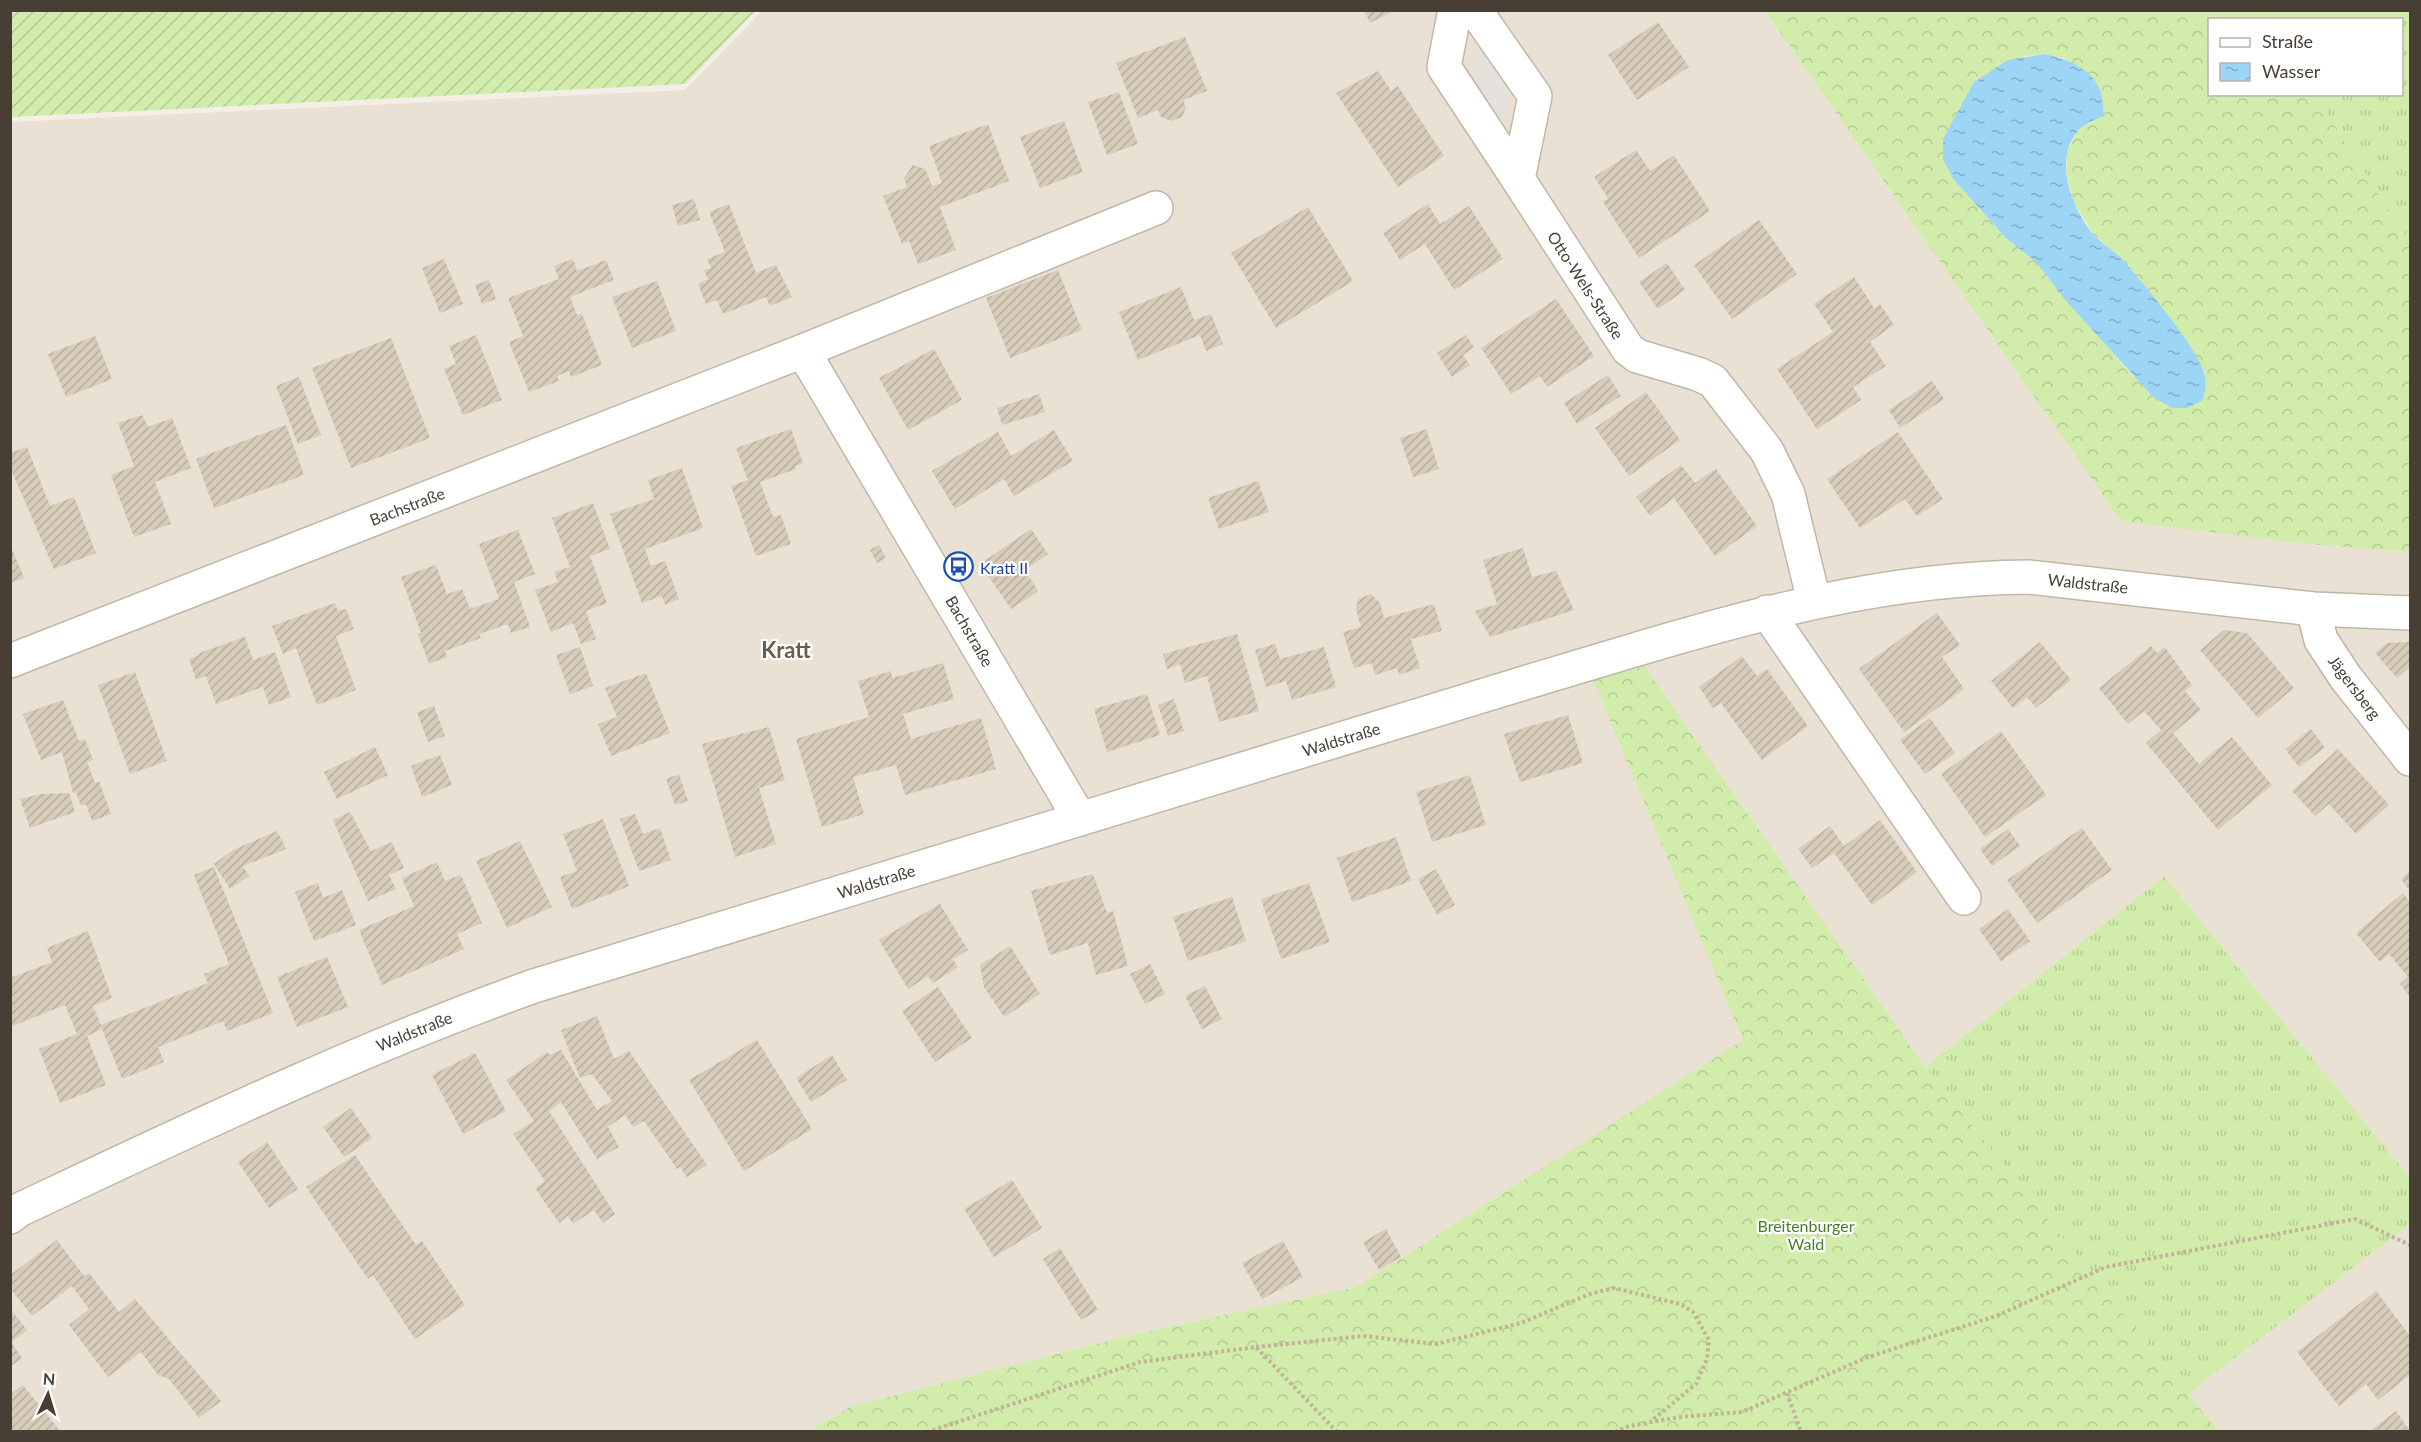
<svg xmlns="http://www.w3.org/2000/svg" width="2421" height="1442" viewBox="0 0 2421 1442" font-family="Lato,sans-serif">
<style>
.residential{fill:#e9e1d3}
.grass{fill:url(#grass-tufts)}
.forest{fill:url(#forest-crowns);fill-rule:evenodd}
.garden{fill:url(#garden-furrows)}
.parking{fill:#e5e2de}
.water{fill:url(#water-ripples)}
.building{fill:url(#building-hatch)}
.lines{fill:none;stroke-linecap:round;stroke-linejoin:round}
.minor-casing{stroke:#c1b7a8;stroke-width:36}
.path{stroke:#c4b297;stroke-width:4;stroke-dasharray:3 3;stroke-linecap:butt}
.minor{stroke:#fff;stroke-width:33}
.labels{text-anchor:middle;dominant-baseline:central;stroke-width:4.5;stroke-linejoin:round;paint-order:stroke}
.street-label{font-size:16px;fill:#483f34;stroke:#fff}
.transit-label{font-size:16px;fill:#164399;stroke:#fff;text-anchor:start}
.park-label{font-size:16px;fill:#497f22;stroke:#fff}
.district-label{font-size:22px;font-weight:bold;fill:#6b5d4b;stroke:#fff}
</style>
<defs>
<pattern id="grass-tufts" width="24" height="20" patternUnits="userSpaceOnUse" patternTransform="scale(1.5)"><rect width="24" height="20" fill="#d1ecab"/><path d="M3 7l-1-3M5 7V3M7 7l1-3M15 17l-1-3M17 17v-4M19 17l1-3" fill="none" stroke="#b5cb94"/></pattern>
<pattern id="forest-crowns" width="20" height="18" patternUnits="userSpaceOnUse" patternTransform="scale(1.5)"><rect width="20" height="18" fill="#d1ecab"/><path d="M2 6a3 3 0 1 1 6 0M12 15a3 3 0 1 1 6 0" fill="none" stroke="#b5cb94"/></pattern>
<pattern id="garden-furrows" width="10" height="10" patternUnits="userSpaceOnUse" patternTransform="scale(1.5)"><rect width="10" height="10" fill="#d1ecab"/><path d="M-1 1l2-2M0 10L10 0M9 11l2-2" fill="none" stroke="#b5cb94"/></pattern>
<pattern id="water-ripples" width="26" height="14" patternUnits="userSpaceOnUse" patternTransform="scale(1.5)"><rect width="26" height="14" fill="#9dd5f6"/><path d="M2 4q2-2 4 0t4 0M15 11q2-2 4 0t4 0" fill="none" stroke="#82aec8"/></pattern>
<pattern id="building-hatch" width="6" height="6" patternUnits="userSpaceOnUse" patternTransform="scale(1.5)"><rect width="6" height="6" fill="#d7cbba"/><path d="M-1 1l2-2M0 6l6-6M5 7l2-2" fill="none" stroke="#baafa0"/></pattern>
</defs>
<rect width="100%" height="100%" fill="#f4efe6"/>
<g class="residential">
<polygon points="762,11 1765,11 2121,521 2307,544 2410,552 2410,1178 2164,876 1925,1067 1643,666 1593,680 1744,1040 1356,1287 1135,1334 852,1406 808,1431 11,1431 10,122 685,90"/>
<polygon points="2410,1224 2410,1431 2218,1431 2188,1394"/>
</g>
<g class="grass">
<polygon points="2262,11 2410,11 2410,243 2315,95 2402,94 2402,20 2267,19"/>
<polygon points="2164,876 2410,1178 2410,1224 2188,1394 1925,1067"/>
</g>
<g class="forest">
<path d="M 1765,11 L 2262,11 L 2267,19 L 2210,20 L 2210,94 L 2315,95 L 2410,243 L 2410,552 L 2307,544 L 2121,521 ZM 2045,54 L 2065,59 L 2103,115 L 2077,131 L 2067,152 L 2066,176 L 2074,203 L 2094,235 L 2117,254 L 2144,286 L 2185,340 L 2204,372 L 2133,377 L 2036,262 L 2006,238 L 1954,180 L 1955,119 L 1974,82 L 2026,56 Z"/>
<polygon points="1644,666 1925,1067 2218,1431 808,1431 852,1406 1135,1334 1356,1287 1743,1040 1593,680"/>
</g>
<polygon class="garden" points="10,11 11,10 755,11 685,84 11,117"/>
<polygon class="parking" points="1482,45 1511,88 1500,128 1471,85"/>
<path class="water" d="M 2045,54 C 2079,62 2106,76 2103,116 C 2095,120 2082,125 2076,133 C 2054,164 2072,207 2093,234 C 2100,242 2110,248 2118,255 C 2137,275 2198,348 2204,373 C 2207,382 2205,391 2203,400 L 2187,408 L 2172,408 L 2153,397 L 2067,302 L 2036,262 L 2006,238 L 1954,180 L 1943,159 L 1943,139 L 1974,82 L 2008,60 Z"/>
<g class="building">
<polygon points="1364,10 1395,10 1370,23"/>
<polygon points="1658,22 1689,67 1637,100 1608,55"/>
<polygon points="1185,37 1207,91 1183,100 1186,107 1182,117 1171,121 1161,117 1158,110 1138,118 1116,63"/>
<polygon points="1378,71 1391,91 1398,86 1444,156 1398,187 1336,93"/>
<polygon points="1119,92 1138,144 1107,155 1088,102"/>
<polygon points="1064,121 1083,172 1040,188 1020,137"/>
<polygon points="988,124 1009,181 940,207 956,250 918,264 909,241 902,244 883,196 907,187 904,178 913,165 925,169 932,186 942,183 929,146"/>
<polygon points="1636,150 1650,171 1674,155 1710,211 1639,258 1603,202 1608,198 1594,177"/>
<polygon points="694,199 700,220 678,226 672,205"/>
<polygon points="729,204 756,273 776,265 792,297 770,306 766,297 723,314 717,300 706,304 698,284 708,279 704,270 711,268 707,259 725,252 709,212"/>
<polygon points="1428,204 1440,224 1469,206 1503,259 1454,290 1425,244 1400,260 1383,233"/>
<polygon points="1308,207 1353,281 1276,328 1231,253"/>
<polygon points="1759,220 1797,274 1732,319 1694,265"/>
<polygon points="444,259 463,304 440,313 422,268"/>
<polygon points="573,259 577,271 606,260 614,280 570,297 577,315 582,314 602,365 571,377 569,371 564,373 557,376 559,381 529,392 509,342 523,336 508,298 559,279 554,266"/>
<polygon points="1667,263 1685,290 1658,309 1639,282"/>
<polygon points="1058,270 1082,330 1010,358 986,298"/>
<polygon points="1854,277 1874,308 1880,304 1894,325 1870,342 1886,366 1853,387 1861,400 1817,429 1777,369 1833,332 1814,304"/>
<polygon points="489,280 496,299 482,304 475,285"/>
<polygon points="657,281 676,331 632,348 612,297"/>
<polygon points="1181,287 1194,320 1211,314 1223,344 1206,351 1200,335 1138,360 1119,312"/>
<polygon points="1556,299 1594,356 1547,387 1540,376 1511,394 1481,348"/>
<polygon points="476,335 502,400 463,415 444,369 456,364 449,346"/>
<polygon points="1466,335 1474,347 1463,355 1470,365 1452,377 1437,353"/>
<polygon points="95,336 112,379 66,397 48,354"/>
<polygon points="391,338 430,438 351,468 312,368"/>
<polygon points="934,349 962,400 908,430 879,378"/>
<polygon points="1608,375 1621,396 1577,424 1564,403"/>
<polygon points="299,377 321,435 298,444 276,386"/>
<polygon points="1932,381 1944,399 1900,428 1889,410"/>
<polygon points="1646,392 1680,440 1629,476 1595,428"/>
<polygon points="1039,394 1045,412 1002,425 997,408"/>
<polygon points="142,415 148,427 172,418 191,468 155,482 171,524 134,537 111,475 134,466 118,423"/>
<polygon points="286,425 304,475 214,508 196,459"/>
<polygon points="791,429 803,463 795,466 796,469 760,482 773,517 781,515 791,544 756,556 731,486 748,480 736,448"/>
<polygon points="1426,429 1439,469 1413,477 1400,438"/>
<polygon points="1054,430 1073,461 1014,496 1004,479 955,509 932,471 998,432 1011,456"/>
<polygon points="1898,432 1943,499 1917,516 1905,499 1860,528 1827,479"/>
<polygon points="27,447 50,506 74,497 96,553 54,569 10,467 10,453"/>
<polygon points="1681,465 1695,483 1716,469 1757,526 1715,556 1674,498 1650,516 1636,497"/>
<polygon points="682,468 703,528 645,549 651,566 665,561 679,599 665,605 662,596 642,603 610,514 654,499 648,480"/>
<polygon points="1258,481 1269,512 1219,529 1208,498"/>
<polygon points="593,503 610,549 590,556 607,603 586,611 596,639 581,644 573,623 551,632 535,590 558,582 554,572 570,567 552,518"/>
<polygon points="1031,529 1048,554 1025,570 1038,591 1011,609 980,564"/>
<polygon points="518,530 535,574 514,582 530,627 511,633 508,624 479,634 481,638 445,651 447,657 429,664 418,634 421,633 401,577 436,565 447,594 462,589 470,609 499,599 479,544"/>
<polygon points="10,544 24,578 10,583"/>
<polygon points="879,545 886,558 877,563 870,550"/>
<polygon points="1523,548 1532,577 1556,571 1574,610 1490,637 1475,611 1497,604 1483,560"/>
<polygon points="1371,594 1380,603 1384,618 1434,604 1442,631 1411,639 1420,668 1399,675 1397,668 1375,675 1372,663 1354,668 1343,632 1361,627 1356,609 1358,599"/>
<polygon points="335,603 338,611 346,609 354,629 336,636 356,690 317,705 296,648 283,654 272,626"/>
<polygon points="1937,613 1960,645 1942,657 1964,689 1904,732 1859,669"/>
<polygon points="2224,630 2247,633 2294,688 2258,718 2200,650"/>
<polygon points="1237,634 1259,711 1219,722 1207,676 1185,683 1180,664 1167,669 1163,654"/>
<polygon points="245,637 253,660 275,652 291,697 269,705 263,687 216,704 206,676 196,680 189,659 199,655 199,653"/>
<polygon points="2040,642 2071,680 2036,708 2027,697 2013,708 1991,681"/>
<polygon points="2410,642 2410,667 2397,678 2375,653 2387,643"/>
<polygon points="1275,644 1280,659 1324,647 1336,687 1292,700 1286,681 1266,687 1255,650"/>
<polygon points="2151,646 2157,653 2165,647 2192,685 2185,691 2201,710 2173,733 2199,764 2232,737 2272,785 2218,830 2146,743 2161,730 2144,711 2128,724 2099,688"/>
<polygon points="580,647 593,686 570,694 556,655"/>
<polygon points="1742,656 1757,676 1767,669 1808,726 1762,760 1721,703 1713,708 1699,687"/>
<polygon points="943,663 954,699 903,714 911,739 981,718 996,769 905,795 896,765 853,777 864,814 822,827 796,739 869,717 858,681 891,671 892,678"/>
<polygon points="135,672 167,761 130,774 98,685"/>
<polygon points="646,673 670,733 611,756 598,724 617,717 605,688"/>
<polygon points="1147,694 1160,735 1107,752 1094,709"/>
<polygon points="1174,699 1184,731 1168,736 1158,705"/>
<polygon points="63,700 79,741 85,739 93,760 87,762 95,783 99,781 111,814 92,821 86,804 81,806 76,792 73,793 62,752 41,760 23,714"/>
<polygon points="434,706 445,736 428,742 417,712"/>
<polygon points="1568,715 1583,763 1520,782 1504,734"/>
<polygon points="1930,718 1955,753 1925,774 1900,740"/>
<polygon points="769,727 785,780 759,788 776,844 735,857 702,744"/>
<polygon points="2311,729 2325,748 2299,767 2285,749"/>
<polygon points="2001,731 2046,795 1985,837 1941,774"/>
<polygon points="375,747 388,775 337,799 324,772"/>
<polygon points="2338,749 2389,805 2356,834 2329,804 2315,816 2292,791"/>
<polygon points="440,755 452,785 422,797 411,766"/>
<polygon points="679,774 688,801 675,805 666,779"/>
<polygon points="1470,775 1486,825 1432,842 1416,792"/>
<polygon points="69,793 75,812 30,828 20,799 40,794"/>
<polygon points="350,812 371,851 392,842 404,868 389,875 396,889 368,901 333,820"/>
<polygon points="635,814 643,834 660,828 671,860 639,871 620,819"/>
<polygon points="603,819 629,886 572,909 560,877 577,871 563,834"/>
<polygon points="1880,820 1917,872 1872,905 1834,853 1812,868 1798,849 1830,826 1844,846"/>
<polygon points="2082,828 2112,870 2037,923 2007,880"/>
<polygon points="2008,829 2020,846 1992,866 1980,849"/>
<polygon points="277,831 286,849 243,866 249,876 230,889 214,864 233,850"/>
<polygon points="1396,837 1411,881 1352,902 1337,858"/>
<polygon points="520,841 552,907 507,928 476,861"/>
<polygon points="437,862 445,881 461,875 482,923 457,934 464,949 382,985 359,930 414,906 402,878"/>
<polygon points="214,867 273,1013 227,1031 223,1021 158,1047 164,1062 122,1079 102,1029 87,1036 106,1085 60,1103 39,1049 77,1034 65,1005 10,1027 10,978 52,962 47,948 88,931 112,998 93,1006 101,1025 208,983 204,974 229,964 194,875"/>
<polygon points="1436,869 1455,905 1437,915 1418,879"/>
<polygon points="2410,871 2410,891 2401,879"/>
<polygon points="1093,874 1107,913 1113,911 1128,966 1096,975 1088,943 1050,955 1031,891"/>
<polygon points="318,883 323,898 342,890 356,925 314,941 295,892"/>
<polygon points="1309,883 1330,942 1281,959 1261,899"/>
<polygon points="2403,893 2410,902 2410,997 2400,984 2408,977 2389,954 2380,962 2356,933"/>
<polygon points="1232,897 1246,941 1188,961 1173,917"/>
<polygon points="940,904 968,950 953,959 958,967 933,983 928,976 908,989 879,940"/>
<polygon points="2008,909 2030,941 2001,961 1979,929"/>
<polygon points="1010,946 1040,994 1004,1017 984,987 980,965"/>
<polygon points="327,957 348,1007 297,1027 277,977"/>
<polygon points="1150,964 1165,994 1145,1004 1130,974"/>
<polygon points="1205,986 1222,1019 1202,1029 1185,996"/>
<polygon points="938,987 972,1038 935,1062 902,1011"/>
<polygon points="597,1016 614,1059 629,1051 707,1165 687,1177 680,1167 677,1169 644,1121 633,1127 625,1115 608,1127 619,1147 597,1159 561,1102 549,1111 615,1214 603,1223 594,1210 573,1224 568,1216 559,1223 535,1188 545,1181 513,1134 534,1121 506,1080 547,1052 550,1055 561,1050 597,1110 612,1101 592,1074 580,1078 561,1030"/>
<polygon points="757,1040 812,1129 744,1171 689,1080"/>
<polygon points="475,1053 506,1111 463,1134 432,1075"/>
<polygon points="832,1055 847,1080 811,1102 796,1078"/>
<polygon points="351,1108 372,1138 344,1157 323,1127"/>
<polygon points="267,1142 298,1189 269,1208 238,1162"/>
<polygon points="355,1155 416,1245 422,1241 465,1305 415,1339 373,1275 368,1279 306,1187"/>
<polygon points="1012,1180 1042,1228 994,1257 964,1209"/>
<polygon points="1386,1229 1401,1257 1379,1270 1363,1242"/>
<polygon points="57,1240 84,1276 89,1273 119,1312 135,1299 221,1401 199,1418 169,1379 158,1375 141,1352 108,1377 69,1325 89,1309 72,1286 32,1316 10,1288 10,1275"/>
<polygon points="1283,1241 1303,1277 1262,1299 1242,1263"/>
<polygon points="1060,1248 1098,1310 1081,1320 1043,1259"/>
<polygon points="2376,1291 2410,1336 2410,1375 2378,1400 2366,1384 2339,1406 2297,1352"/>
<polygon points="10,1308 27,1330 11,1342 22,1358 10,1367"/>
<polygon points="23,1385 60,1431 10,1431 10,1394"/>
<polygon points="2396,1411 2410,1431 2370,1431"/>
</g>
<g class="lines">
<defs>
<g id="minor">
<polyline points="1455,10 1444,67 1518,179"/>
<polyline points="1475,10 1535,96 1518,179 1628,349 1637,356 1698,374 1713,381 1767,451 1788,494 1814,601"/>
<polyline points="803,351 1080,819"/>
<polyline points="2313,609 2321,640 2346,678 2410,759"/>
<polyline points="1767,612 1964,898"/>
<polyline points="10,661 803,351 1156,208"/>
<path d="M 10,1217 L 19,1210 C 189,1130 358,1049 534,986 C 815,900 1096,814 1377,728 C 1462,702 1546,676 1631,651 C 1761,612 1892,578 2028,577 L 2313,609 L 2410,613"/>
</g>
</defs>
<use href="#minor" class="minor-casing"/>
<g class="path">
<polyline points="1256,1347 1363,1336 1436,1344 1521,1323 1590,1294 1614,1288 1680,1304 1693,1312 1709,1340 1707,1359 1696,1384 1650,1422"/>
<polyline points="1787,1393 1801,1432"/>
<polyline points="927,1432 1140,1362 1256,1347 1337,1432"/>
<polyline points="1615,1432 1629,1426 1680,1417 1742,1412 1868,1357 1996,1316 2106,1267 2355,1219 2410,1245"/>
</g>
<use href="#minor" class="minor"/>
</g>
<defs>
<symbol id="bus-ring" viewBox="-11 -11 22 22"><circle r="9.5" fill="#fff" stroke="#1a4fb4" stroke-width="1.5"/><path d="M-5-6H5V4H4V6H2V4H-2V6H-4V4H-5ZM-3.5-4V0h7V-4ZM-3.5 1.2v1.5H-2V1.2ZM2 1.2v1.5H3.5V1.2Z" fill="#1a4fb4"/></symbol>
</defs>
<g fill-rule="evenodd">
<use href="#bus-ring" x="942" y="550" width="33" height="33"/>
</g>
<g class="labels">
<g class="street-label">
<text transform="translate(1586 285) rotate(57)">Otto-Wels-Straße</text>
<text transform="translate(407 506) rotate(-21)">Bachstraße</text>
<text transform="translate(2088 583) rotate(6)">Waldstraße</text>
<text transform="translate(970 631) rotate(60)">Bachstraße</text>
<text transform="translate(2355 687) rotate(53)">Jägersberg</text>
<text transform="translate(1341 739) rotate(-17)">Waldstraße</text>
<text transform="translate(876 881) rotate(-17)">Waldstraße</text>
<text transform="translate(414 1031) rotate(-22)">Waldstraße</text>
</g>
<g class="transit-label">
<text x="980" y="567">Kratt II</text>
</g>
<g class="park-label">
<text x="1806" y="1225">Breitenburger<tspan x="1806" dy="18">Wald</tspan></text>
</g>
<g class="district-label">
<text x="786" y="649">Kratt</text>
</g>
</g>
<rect width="2421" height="1442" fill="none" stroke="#483f34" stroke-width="24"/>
<rect x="2208" y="18" width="195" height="78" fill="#ffffff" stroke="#b6b2ae" stroke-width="1.5"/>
<rect x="2220" y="38" width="30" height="9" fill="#ffffff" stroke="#b6b2ae" stroke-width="1.5"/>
<text x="2262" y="48" font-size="18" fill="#483f34">Straße</text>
<rect x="2220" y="63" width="30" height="18" fill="url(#water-ripples)" stroke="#b6b2ae" stroke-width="1.5"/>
<text x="2262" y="78" font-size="18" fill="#483f34">Wasser</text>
<g transform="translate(48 1394) rotate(4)" stroke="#ffffff" stroke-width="4.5" paint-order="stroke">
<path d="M0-4.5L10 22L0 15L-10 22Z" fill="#483f34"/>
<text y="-9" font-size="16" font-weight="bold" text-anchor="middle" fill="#483f34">N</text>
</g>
</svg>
